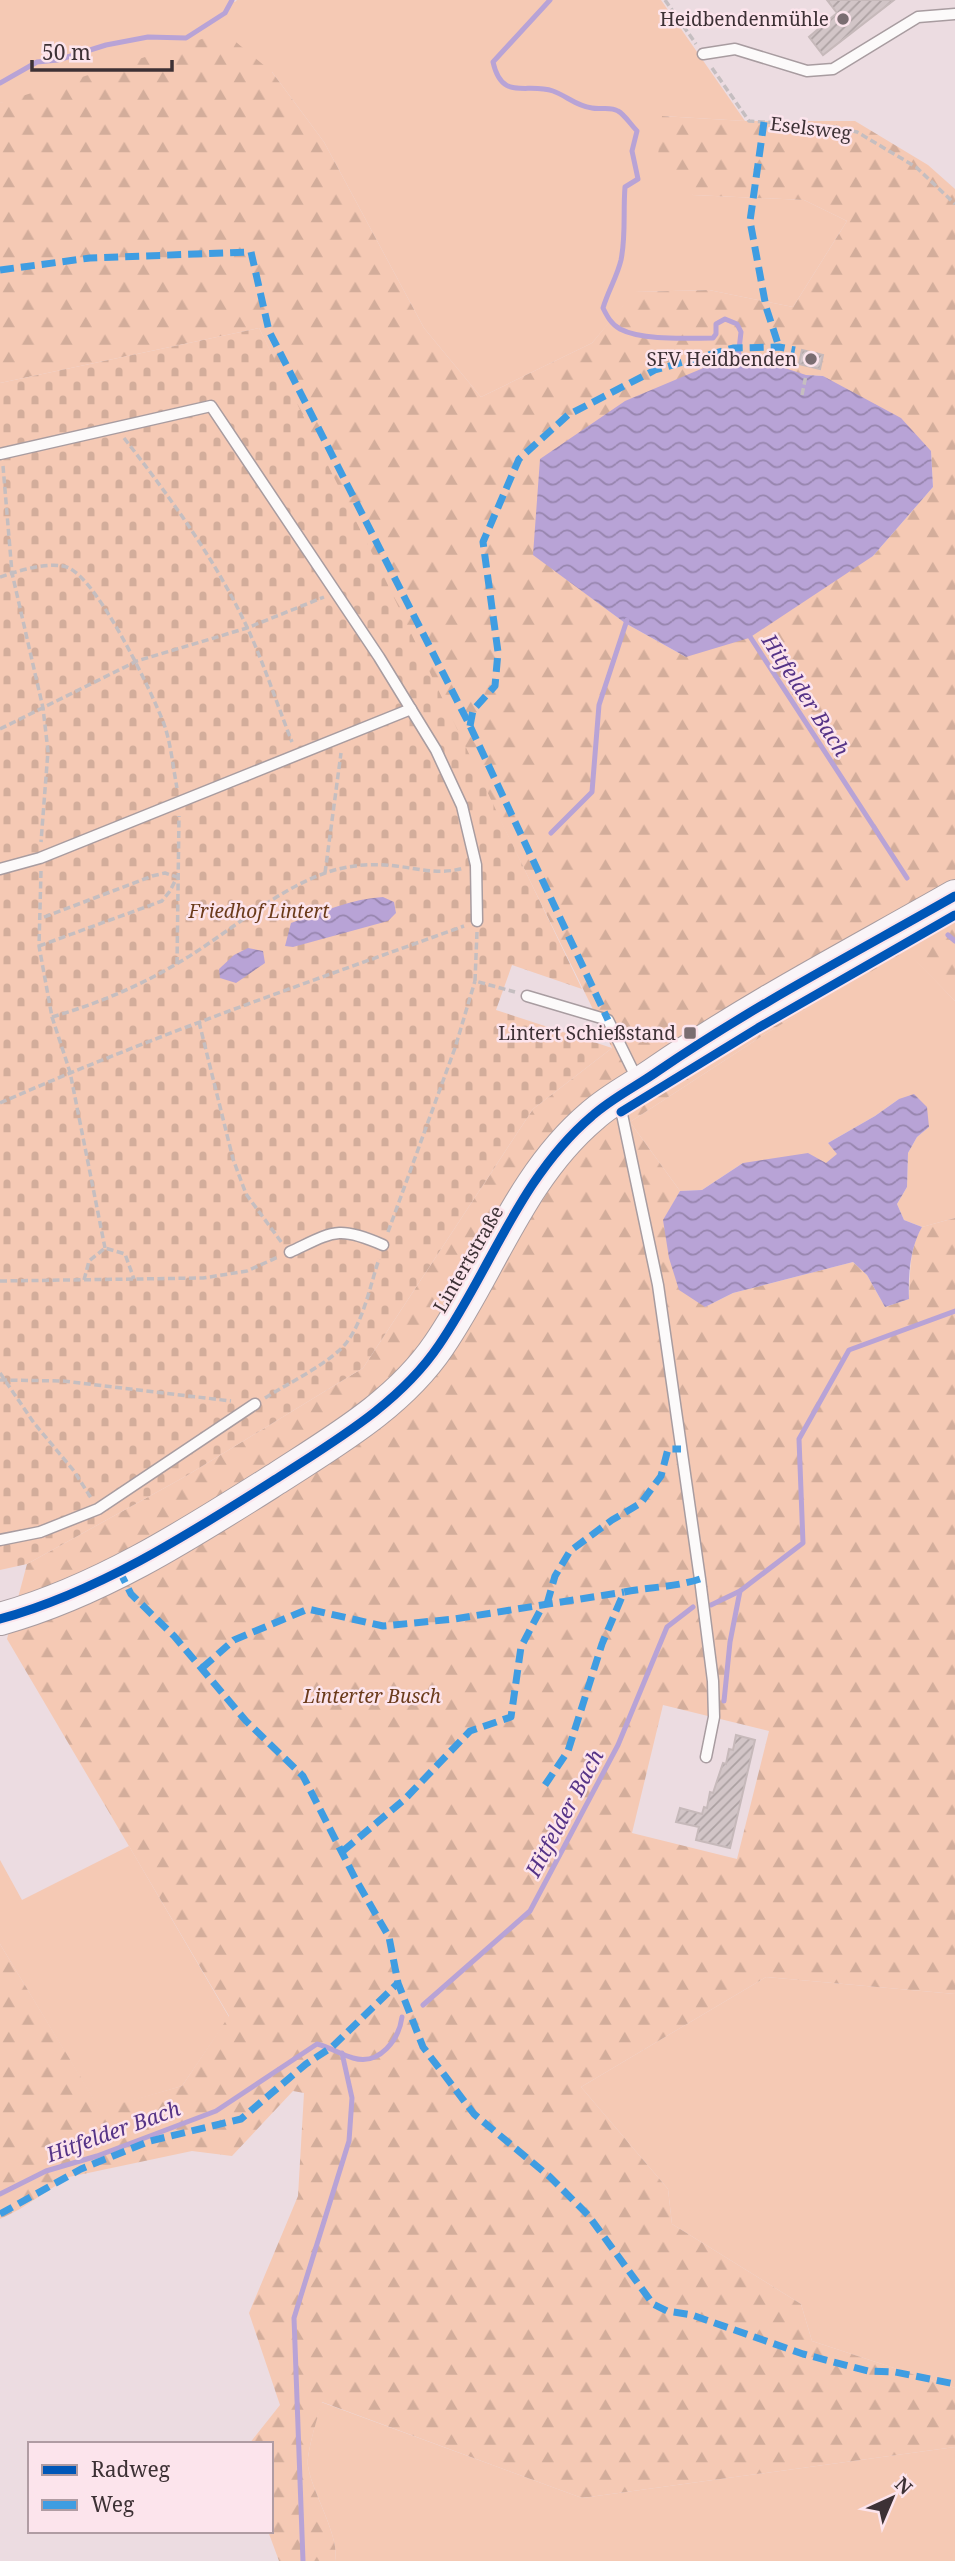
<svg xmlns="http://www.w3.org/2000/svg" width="955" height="2561" viewBox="0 0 955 2561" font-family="'Noto Serif',serif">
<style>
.grass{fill:#f5c9b4}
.forest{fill:url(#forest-firs);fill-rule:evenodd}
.cemetery{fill:url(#cemetery-stones)}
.water{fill:url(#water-waves)}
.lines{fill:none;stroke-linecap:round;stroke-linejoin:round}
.stream{stroke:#b8a3d6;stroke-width:5}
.building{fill:url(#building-hatch);stroke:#c6b9ba;stroke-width:2}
.service-casing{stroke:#a89ca0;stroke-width:13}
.secondary-casing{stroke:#a89ca0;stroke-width:34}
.path{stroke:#c5bec0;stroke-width:3.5;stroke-dasharray:7 3.5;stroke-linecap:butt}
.service{stroke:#fcfafa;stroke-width:10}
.secondary{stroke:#faf5f8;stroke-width:32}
.quiet{stroke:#3f9de2;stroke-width:7;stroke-dasharray:14 7;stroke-linecap:butt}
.cycleway-casing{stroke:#fce4ec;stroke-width:13}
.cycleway{stroke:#0057b8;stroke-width:9}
.poi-dot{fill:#7a6d71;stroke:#fce4ec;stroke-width:2.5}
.labels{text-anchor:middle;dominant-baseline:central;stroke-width:5;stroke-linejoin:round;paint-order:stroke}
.poi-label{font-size:19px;fill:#3d3135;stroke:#fce4ec;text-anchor:end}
.street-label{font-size:19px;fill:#3d3135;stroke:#fce4ec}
.park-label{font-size:19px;font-style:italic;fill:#6b3b1b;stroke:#fce4ec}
.water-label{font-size:21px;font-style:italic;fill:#553387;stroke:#fce4ec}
</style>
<defs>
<pattern id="forest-firs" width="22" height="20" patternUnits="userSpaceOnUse" patternTransform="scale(1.75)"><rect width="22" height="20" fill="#f5c9b4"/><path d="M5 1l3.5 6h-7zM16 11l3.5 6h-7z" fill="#d3ad9b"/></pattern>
<pattern id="cemetery-stones" width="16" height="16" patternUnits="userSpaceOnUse" patternTransform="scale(1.75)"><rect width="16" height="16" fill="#f5c9b4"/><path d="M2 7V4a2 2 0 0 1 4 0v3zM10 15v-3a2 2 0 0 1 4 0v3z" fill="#d3ad9b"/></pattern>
<pattern id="water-waves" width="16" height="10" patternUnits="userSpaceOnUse" patternTransform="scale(1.75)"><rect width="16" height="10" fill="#b8a3d6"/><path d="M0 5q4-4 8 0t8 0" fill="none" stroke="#9785ae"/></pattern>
<pattern id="building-hatch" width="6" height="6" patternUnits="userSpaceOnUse" patternTransform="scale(1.75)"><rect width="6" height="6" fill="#d2c5c7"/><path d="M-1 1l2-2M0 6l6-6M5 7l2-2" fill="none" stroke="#aca1a2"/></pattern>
</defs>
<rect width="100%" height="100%" fill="#ecdce1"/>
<g class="grass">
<polygon points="0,0 232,0 235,2 237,0 661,0 745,121 662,116 693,195 804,200 847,221 793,307 709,290 635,292 592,343 481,397 424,328 324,142 272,72 0,103"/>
<polygon points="906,950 955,1001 955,1218 922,1227 904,1220 897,1204 907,1187 908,1153 917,1137 929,1127 899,1099 875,1116 828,1143 838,1154 826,1164 743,1163 702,1190 680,1191 630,1122 765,1034"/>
<polygon points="129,1846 229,2017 182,2086 100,2110 0,1944 0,1860 22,1900"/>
<polygon points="766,1977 955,1994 955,2388 812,2341 801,2304 672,2224 668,2189 581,2087"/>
<path d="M 321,2402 L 582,2498 L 955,2447 L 955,2561 L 335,2561 C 340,2535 312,2493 308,2466 C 306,2454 318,2416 321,2402 Z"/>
</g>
<path class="forest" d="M 224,32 L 272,72 L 324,142 L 424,328 L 481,397 L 592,343 L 634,292 L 709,290 L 793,307 L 847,221 L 804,200 L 693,195 L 657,165 L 662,116 L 745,121 L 855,121 L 928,165 L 955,189 L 955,1001 L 906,951 L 765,1034 L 630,1122 L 680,1191 L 664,1220 L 705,1307 L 733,1293 L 853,1262 L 867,1275 L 885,1307 L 909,1299 C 910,1275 909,1248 922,1227 L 955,1218 L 955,1994 L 766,1977 L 581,2087 L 668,2189 L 672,2224 L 801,2304 L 812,2341 L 955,2388 L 955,2447 L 582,2498 L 322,2402 C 318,2416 306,2454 308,2466 C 312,2493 340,2535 335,2561 L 279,2561 L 268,2531 L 271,2531 L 271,2444 L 249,2444 L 280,2405 L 249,2313 L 298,2196 L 304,2093 L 293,2091 L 232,2156 L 192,2151 L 69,2177 L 20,2209 L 0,2219 L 0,1944 L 100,2109 L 182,2086 L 229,2016 L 7,1639 L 27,1564 L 186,1476 L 363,1368 L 533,1109 L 612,1048 L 259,328 L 0,383 L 0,103 ZM 806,375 L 823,376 L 931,451 L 933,487 L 873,556 L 686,657 L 625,623 L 533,554 ZM 663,1705 L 769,1731 L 737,1859 L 632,1833 Z"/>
<polygon class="cemetery" points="259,328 385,579 582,989 512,965 496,1010 612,1048 533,1109 363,1368 186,1476 27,1564 0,1570 0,383"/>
<g class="water">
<polygon points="739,353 806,375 823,376 901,418 931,451 933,487 873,556 749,638 686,657 625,623 533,555 540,459 625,401"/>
<path d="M 383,897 L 394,902 L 396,913 L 388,921 L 293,947 L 285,946 L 291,923 C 321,912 351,899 383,897 Z"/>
<polygon points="248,948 263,951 265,963 236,983 220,978 219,969 234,955"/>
<path d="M 914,1094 L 927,1107 L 929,1127 L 917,1137 L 908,1153 L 907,1187 L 897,1204 L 904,1220 L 922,1227 C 910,1248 908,1275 909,1299 L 885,1307 L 867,1275 L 853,1262 L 733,1293 L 705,1307 L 679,1290 L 669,1258 L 663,1220 L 680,1191 L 702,1190 L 743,1163 L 808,1153 L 826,1163 L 837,1154 L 828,1143 L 875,1116 L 899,1099 Z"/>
</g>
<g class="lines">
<g class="stream">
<path d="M 550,0 L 493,62 C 502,102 526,82 553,91 C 567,96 576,106 592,108 C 600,110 610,106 618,111 C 625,115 631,125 637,131 L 632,151 L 638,179 L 625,187 C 623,212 626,236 621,260 C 617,277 608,291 603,308 C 607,316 611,324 620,329 C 643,341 687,338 713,338 L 716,334 L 716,324 L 725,319 L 737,324 L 741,332 L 738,358"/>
<polyline points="0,83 37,62 58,60 106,45 148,37 186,38 225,13 232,0"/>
<polyline points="747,632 907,878"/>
<polyline points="551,833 592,792 599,705 627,620"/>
<polyline points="948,935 955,941"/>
<polyline points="711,1605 740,1591 803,1543 799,1439 849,1350 955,1311"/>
<polyline points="724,1701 730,1642 740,1591"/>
<polyline points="423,2005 530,1911 618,1745 667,1627 693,1607"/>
<path d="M 0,2194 L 46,2171 L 97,2156 L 216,2111 L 317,2044 C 330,2047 341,2055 353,2058 C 380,2066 399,2039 402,2017"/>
<polyline points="303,2561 294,2318 349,2141 352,2098 342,2053"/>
</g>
</g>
<g class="building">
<polygon points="827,0 894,0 823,55 809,37 837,13"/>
<polygon points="802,350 823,355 820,369 799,364"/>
<polygon points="736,1735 755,1740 730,1848 696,1840 699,1827 676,1822 680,1808 702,1814 704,1807 707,1808 710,1792 713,1793 723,1763 726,1764 729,1749 733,1750"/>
</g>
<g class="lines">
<defs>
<g id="service">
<polyline points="703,54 735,49 807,71 833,69 918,17 955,14"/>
<polyline points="0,454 211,406 379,657 436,750 462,806 476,865 477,921"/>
<polyline points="0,869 40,858 411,709"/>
<polyline points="527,996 608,1020 638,1081"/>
<polyline points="619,1100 658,1285 700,1579 713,1681 714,1717 706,1757"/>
<path d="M 290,1252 C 333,1232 337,1225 383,1245"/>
<polyline points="0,1540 40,1532 98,1509 255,1404"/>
</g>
<path id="secondary" d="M 0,1619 C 101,1591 192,1532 279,1477 C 336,1440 400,1403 439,1345 C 491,1269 520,1177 592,1116 C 612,1098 637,1086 658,1071 C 753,1006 855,953 955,896"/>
</defs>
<use href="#service" class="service-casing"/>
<use href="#secondary" class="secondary-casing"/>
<g class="path">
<polyline points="665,0 696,44"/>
<polyline points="712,68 749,121 834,127 857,132 916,167 955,204"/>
<polyline points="802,395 806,375"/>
<path d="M 124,438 C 170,497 215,559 247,627 C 264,664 277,704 292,742"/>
<polyline points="3,466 12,573 43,708 48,751 41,842"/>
<path d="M 0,577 C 18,571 51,560 69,568 C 99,582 152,692 164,724 C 171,744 173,767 177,788"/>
<polyline points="0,729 137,661 247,628 324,597"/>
<polyline points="41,871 39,946 52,1017 70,1072 105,1248"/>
<polyline points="325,873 341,753"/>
<polyline points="477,932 475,981 515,992"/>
<polyline points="39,946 162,901 170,891 177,877 165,873 152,876 42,918"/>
<polyline points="177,964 179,816"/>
<path d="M 52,1017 C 96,1004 138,987 178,963 C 228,934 273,891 328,872 C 349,865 373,863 396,866 C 421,869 439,875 464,868"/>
<polyline points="199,1022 233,1159 246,1194 282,1243"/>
<path d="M 0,1103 C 152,1036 309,982 464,926"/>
<polyline points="388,1232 455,1048 475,981"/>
<polyline points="84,1280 89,1261 105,1248 125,1254 134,1279"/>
<polyline points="0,1281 203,1278 247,1271 278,1257"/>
<polyline points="0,1373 34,1423 74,1471 91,1498"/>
<polyline points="0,1380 63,1381 231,1401"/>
<path d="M 265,1398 C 287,1384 332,1362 347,1342 C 364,1319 370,1286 379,1259"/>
</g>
<use href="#service" class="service"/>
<use href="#secondary" class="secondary"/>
<g class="quiet">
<polyline points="764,122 750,221 766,307 779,347"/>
<polyline points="0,270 90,258 251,252 269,331 470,726 608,1020"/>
<polyline points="470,726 473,710 495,686 498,652 483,542 519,459 568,415 655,370 733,348 779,347 795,350"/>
<polyline points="119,1570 131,1594 174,1636 246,1721 303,1776 356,1880 389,1937 398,1983 423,2047 474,2114 550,2177 588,2215 653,2304 667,2311 692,2315 803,2354 868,2371 895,2372 955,2384"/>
<polyline points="547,1604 555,1576 570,1551 612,1520 641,1503 661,1476 668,1449 681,1449"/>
<polyline points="202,1668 234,1640 308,1609 383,1626 454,1619 624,1592"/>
<path d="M 545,1785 L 568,1751 L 602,1644 L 624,1592 C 650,1587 676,1587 700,1579"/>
<polyline points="343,1851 405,1799 470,1731 511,1717 521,1647 543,1605"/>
<polyline points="0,2214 81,2169 150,2141 241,2119 306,2064 332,2047 398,1983"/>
</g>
<defs>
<g id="cycleway">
<polyline points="621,1112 758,1028 955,915"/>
<path d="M 0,1619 C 101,1591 192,1532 279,1477 C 336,1440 400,1403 439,1345 C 491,1269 520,1177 592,1116 C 612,1098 637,1086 658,1071 C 753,1006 855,953 955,896"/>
</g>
</defs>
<use href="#cycleway" class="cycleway-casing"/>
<use href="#cycleway" class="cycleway"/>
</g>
<g class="poi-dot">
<circle cx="843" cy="19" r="7"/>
<circle cx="811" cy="359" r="7"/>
<rect x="683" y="1026" width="14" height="14" rx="3.5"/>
</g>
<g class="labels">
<g class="poi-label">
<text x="829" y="19">Heidbendenmühle</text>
<text x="797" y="359">SFV Heidbenden</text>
<text x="676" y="1033">Lintert Schießstand</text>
</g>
<g class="street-label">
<text transform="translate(811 128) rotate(7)">Eselsweg</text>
<text transform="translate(468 1259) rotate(-60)">Lintertstraße</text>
</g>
<g class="park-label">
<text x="259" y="911">Friedhof Lintert</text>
<text x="372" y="1696">Linterter Busch</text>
</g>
<g class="water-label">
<text transform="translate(806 695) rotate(57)">Hitfelder Bach</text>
<text transform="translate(564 1813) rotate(-62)">Hitfelder Bach</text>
<text transform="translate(113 2131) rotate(-20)">Hitfelder Bach</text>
</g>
</g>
<rect x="28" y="2442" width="245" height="91" fill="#fce4ec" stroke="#b09ca3" stroke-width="2"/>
<rect x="42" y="2465" width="35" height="10" fill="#0057b8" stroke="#b09ca3" stroke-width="2"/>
<text x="91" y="2477" font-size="21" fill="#3d3135">Radweg</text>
<rect x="42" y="2500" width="35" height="10" fill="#3f9de2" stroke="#b09ca3" stroke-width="2"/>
<text x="91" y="2512" font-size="21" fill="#3d3135">Weg</text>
<g transform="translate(892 2498) rotate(44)" stroke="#fce4ec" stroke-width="5" paint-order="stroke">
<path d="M0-5L12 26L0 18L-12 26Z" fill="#3d3135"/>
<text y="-10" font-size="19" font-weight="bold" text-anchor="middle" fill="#3d3135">N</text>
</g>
<path d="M32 60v10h140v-10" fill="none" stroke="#3d3135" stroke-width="3.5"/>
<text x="42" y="60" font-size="21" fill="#3d3135" stroke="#fce4ec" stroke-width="5" paint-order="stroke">50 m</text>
</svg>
